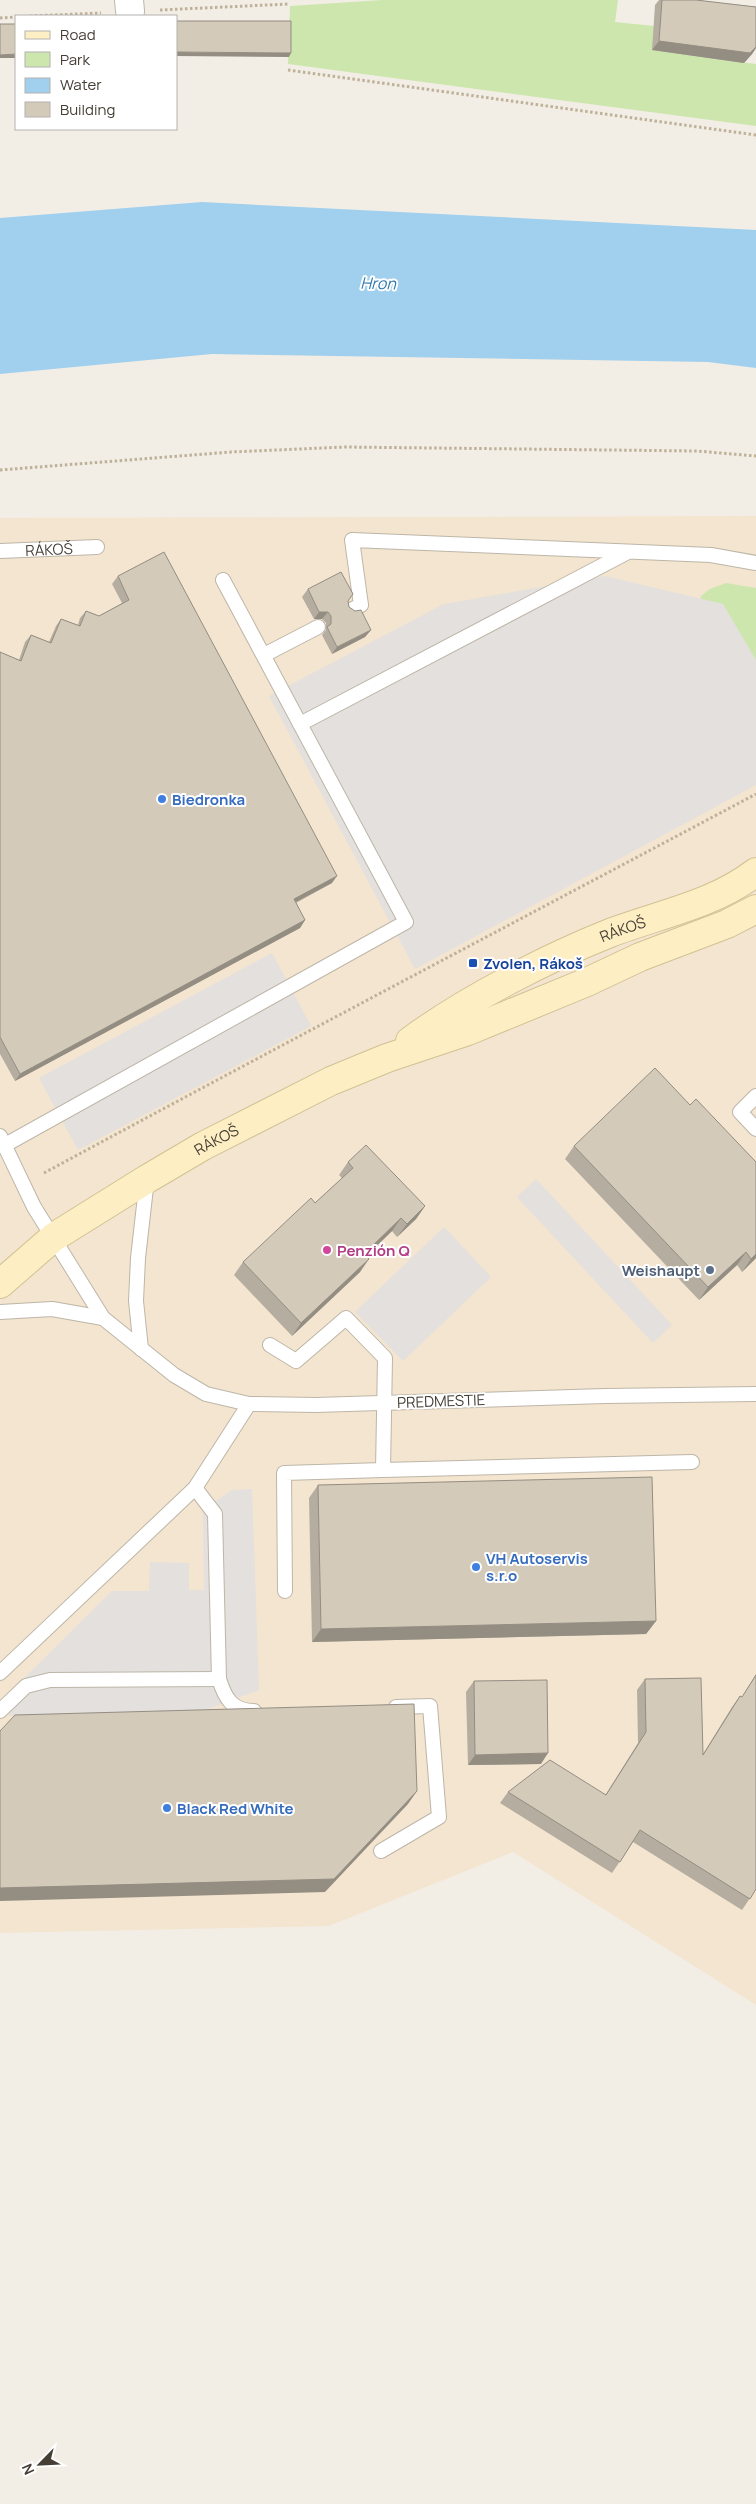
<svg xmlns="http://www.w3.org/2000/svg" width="756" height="2504" viewBox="0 0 756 2504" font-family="Manrope,sans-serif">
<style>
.commercial{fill:#f4e5d0}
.green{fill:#cde6ae}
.parking{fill:#e3e0dd}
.water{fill:#a1cfee}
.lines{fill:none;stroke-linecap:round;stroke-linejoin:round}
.lane-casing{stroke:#bdb6a8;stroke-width:16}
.street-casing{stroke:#bdb6a8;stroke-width:30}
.secondary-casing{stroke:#d1c295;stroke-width:30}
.path{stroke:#bfb199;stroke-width:3;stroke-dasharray:2.5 2.5;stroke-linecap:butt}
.lane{stroke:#fff;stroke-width:14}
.street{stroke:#fff;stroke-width:28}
.secondary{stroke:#fdefc3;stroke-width:28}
.wall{fill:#b5aea0}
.shaded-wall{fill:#948d82}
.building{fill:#d3caba;stroke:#948d82}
.shop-dot{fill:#3f7fe0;stroke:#fff;stroke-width:2}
.transit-dot{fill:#1a4fb4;stroke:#fff;stroke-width:2}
.hotel-dot{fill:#d1479c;stroke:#fff;stroke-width:2}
.service-dot{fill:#5c6f8a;stroke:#fff;stroke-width:2}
.labels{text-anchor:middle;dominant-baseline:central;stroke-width:4;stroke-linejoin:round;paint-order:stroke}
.street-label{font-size:15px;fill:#443e35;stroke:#fff}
.shop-label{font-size:15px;font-weight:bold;fill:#366cbe;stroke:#fff;text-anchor:start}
.transit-label{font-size:15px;font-weight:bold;fill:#164399;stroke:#fff;text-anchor:start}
.hotel-label{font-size:15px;font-weight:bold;fill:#b23c85;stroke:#fff;text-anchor:start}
.service-label{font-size:15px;font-weight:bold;fill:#4e5e75;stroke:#fff;text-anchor:end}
.water-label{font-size:16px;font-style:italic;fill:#3079ae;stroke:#fff}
</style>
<rect width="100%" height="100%" fill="#f2eee5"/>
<polygon class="commercial" points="756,516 756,2005 513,1852 329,1926 0,1933 0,518"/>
<g class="green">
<polygon points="382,0 618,0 615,22 654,26 653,50 756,64 756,126 288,64 290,6"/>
<polygon points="726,583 756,588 756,720 700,605 701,596 710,589"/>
</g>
<g class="parking">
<polygon points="605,576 723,604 756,660 756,785 415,969 269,696 444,604"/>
<polygon points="272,953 311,1026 78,1150 39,1078"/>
<polygon points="536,1179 672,1325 653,1343 517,1197"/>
<polygon points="444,1227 491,1277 403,1361 355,1312"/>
<polygon points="252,1489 259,1690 200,1712 9,1716 17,1685 112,1591 149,1591 150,1562 189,1563 189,1590 204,1590 203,1510 232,1490"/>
</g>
<polygon class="water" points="202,202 756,230 756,368 708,362 212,354 0,374 0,218"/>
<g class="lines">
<defs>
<g id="lane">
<path id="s1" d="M 0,551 L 97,547"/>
<polyline points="223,580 300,724"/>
<polyline points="351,610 361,605 352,540 711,555 756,563"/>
<polyline points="264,655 318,627"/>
<polyline points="756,1096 740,1112 756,1129"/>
<polyline points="0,1136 34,1207 103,1318 174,1375 206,1394 249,1404 316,1405 605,1396 756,1394"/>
<polyline points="5,1145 406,922 300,724 628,552"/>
<polyline points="0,1312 52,1309 103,1318"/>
<polyline points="270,1345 296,1361 346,1318 385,1358 383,1470 284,1473 285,1591"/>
<polyline points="141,1349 136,1301 138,1258 147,1179"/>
<polyline points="383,1470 692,1462"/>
<path d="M 195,1488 L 215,1514 L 219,1679 C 225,1698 232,1711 254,1711"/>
<polyline points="0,1673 195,1488 249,1404"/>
<polyline points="0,1711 26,1686 50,1680 219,1679"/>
<polyline points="381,1851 439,1817 430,1706 396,1707"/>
</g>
<polyline id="street" points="129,0 130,11"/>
<g id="secondary">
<path id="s2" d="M 410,1041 C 466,1000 545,959 610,933 C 660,914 713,905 756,872"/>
<path id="s3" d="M 0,1284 L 54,1237 L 147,1179 L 203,1146 L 331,1081 L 387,1058 L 468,1031 L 587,982 L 640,957 L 727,924 L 756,909"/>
</g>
</defs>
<use href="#lane" class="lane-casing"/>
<use href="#street" class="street-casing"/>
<use href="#secondary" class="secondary-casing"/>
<g class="path">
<polyline points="160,10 289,4"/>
<polyline points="30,16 101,13"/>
<polyline points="0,18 16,17"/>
<polyline points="288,70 756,135"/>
<polyline points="0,470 231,452 345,447 697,451 756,456"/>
<path d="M 44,1173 C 281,1045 519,920 756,794"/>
</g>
<use href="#lane" class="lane"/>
<use href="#street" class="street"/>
<use href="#secondary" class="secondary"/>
</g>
<g class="wall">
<polygon points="659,0 696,0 756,7 756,48 752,54 744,63 652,50 655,5"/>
<polygon points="118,576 332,883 296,903 305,920 300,928 15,1081 0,1054 0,652 19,660 25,642 31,635 49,642 56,626 61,619 78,625 80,618 86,611 99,616 122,603 112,584"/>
<polygon points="308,589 348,601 349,607 371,630 365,637 332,654 322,635 326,630 326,623 322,619 314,619 302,597"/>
<polygon points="574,1146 756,1258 742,1272 737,1265 699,1300 565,1159"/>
<polygon points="348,1162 425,1206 416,1219 397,1237 392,1231 366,1256 360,1272 292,1336 234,1275 243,1262 315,1203 342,1178 339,1175"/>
<polygon points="318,1485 656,1621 646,1634 312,1642 309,1498"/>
<polygon points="756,1674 756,1889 742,1910 633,1842 612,1873 500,1803 508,1792 606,1794 638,1743 637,1690 645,1679 703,1754 732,1707 740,1696 742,1697"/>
<polygon points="474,1681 541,1764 468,1765 466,1692"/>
</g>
<g class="shaded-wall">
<polygon points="659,41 756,47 756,48 752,54 744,63 652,50"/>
<polygon points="176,52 291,53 289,57 176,56"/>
<polygon points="16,54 16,58 0,58 0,55"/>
<polygon points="319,612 328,612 322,619 314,619"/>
<polygon points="371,630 365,637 332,654 337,647"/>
<polygon points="337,876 332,883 288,906 294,899"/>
<polygon points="305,920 300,928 15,1081 20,1074"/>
<polygon points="425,1206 416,1219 397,1237 407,1224"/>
<polygon points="401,1218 392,1231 355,1267 364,1254"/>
<polygon points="746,1252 737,1265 699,1300 708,1287"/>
<polygon points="756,1254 756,1258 742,1272 751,1259"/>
<polygon points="369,1259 360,1272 292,1336 301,1323"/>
<polygon points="656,1621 646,1634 312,1642 321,1629"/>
<polygon points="548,1753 541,1764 468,1765 475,1755"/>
<polygon points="417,1791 408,1804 325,1892 0,1901 0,1888"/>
</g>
<g class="building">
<polygon points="662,0 696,0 756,7 756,47 750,53 659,41"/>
<polygon points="176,21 291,21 291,53 176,52"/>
<polygon points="0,24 16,24 16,54 0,55"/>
<polygon points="164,552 337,876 294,899 305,920 20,1074 0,1037 0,652 21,661 31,635 51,643 61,619 80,626 86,611 99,616 129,600 118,576"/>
<polygon points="341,572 353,594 348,601 349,607 355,611 361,610 371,630 337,647 327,627 331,624 331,616 328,612 319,612 308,589"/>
<polygon points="655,1068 690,1105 696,1099 756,1162 756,1254 751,1259 746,1252 708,1287 574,1146"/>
<polygon points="366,1145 425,1206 407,1224 401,1218 364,1254 369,1259 301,1323 243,1262 311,1198 315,1203 353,1168 348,1162"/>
<polygon points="652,1477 656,1621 321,1629 318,1485"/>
<polygon points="756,1675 756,1889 750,1899 640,1830 620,1862 508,1792 550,1760 606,1795 646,1732 645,1679 701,1678 703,1755 740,1696 742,1697"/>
<polygon points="547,1680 548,1753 475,1755 474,1681"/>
<polygon points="414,1704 417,1791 334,1879 0,1888 0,1731 15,1715"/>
</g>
<g class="shop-dot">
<circle cx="162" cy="799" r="5"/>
<circle cx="476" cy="1567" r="5"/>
<circle cx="167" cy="1808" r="5"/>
</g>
<rect class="transit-dot" x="468" y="958" width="10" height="10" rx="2.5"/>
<circle class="hotel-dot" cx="327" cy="1250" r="5"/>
<circle class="service-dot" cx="710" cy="1270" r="5"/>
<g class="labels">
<g class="street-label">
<text stroke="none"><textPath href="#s1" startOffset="49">RÁKOŠ</textPath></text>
<text stroke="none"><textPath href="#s2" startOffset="241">RÁKOŠ</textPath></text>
<text stroke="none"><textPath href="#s3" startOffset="261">RÁKOŠ</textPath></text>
<text transform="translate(441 1401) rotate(-2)">PREDMESTIE</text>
</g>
<g class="shop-label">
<text x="172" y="799">Biedronka</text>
<text x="486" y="1558">VH Autoservis<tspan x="486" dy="17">s.r.o</tspan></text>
<text x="177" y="1808">Black Red White</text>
</g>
<g class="transit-label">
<text x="483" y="963">Zvolen, Rákoš</text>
</g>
<g class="hotel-label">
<text x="337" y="1250">Penzión Q</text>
</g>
<g class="service-label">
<text x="700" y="1270">Weishaupt</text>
</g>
<g class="water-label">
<text transform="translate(378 283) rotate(1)">Hron</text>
</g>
</g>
<rect x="15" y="15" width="162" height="115" fill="#ffffff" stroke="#b4b2ae"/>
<rect x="25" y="31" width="25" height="8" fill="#fdefc3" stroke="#b4b2ae"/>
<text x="60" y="40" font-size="15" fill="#443e35">Road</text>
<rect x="25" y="52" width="25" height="15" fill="#cde6ae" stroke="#b4b2ae"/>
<text x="60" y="65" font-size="15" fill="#443e35">Park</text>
<rect x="25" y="78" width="25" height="15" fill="#a1cfee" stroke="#b4b2ae"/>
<text x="60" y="90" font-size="15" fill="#443e35">Water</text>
<rect x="25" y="102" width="25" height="15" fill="#d3caba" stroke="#b4b2ae"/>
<text x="60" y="115" font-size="15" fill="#443e35">Building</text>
<g transform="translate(40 2464) rotate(246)" stroke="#ffffff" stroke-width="4" paint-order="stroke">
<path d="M0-4L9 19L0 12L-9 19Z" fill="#443e35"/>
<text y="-8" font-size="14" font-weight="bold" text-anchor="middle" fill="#443e35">N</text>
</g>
</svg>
